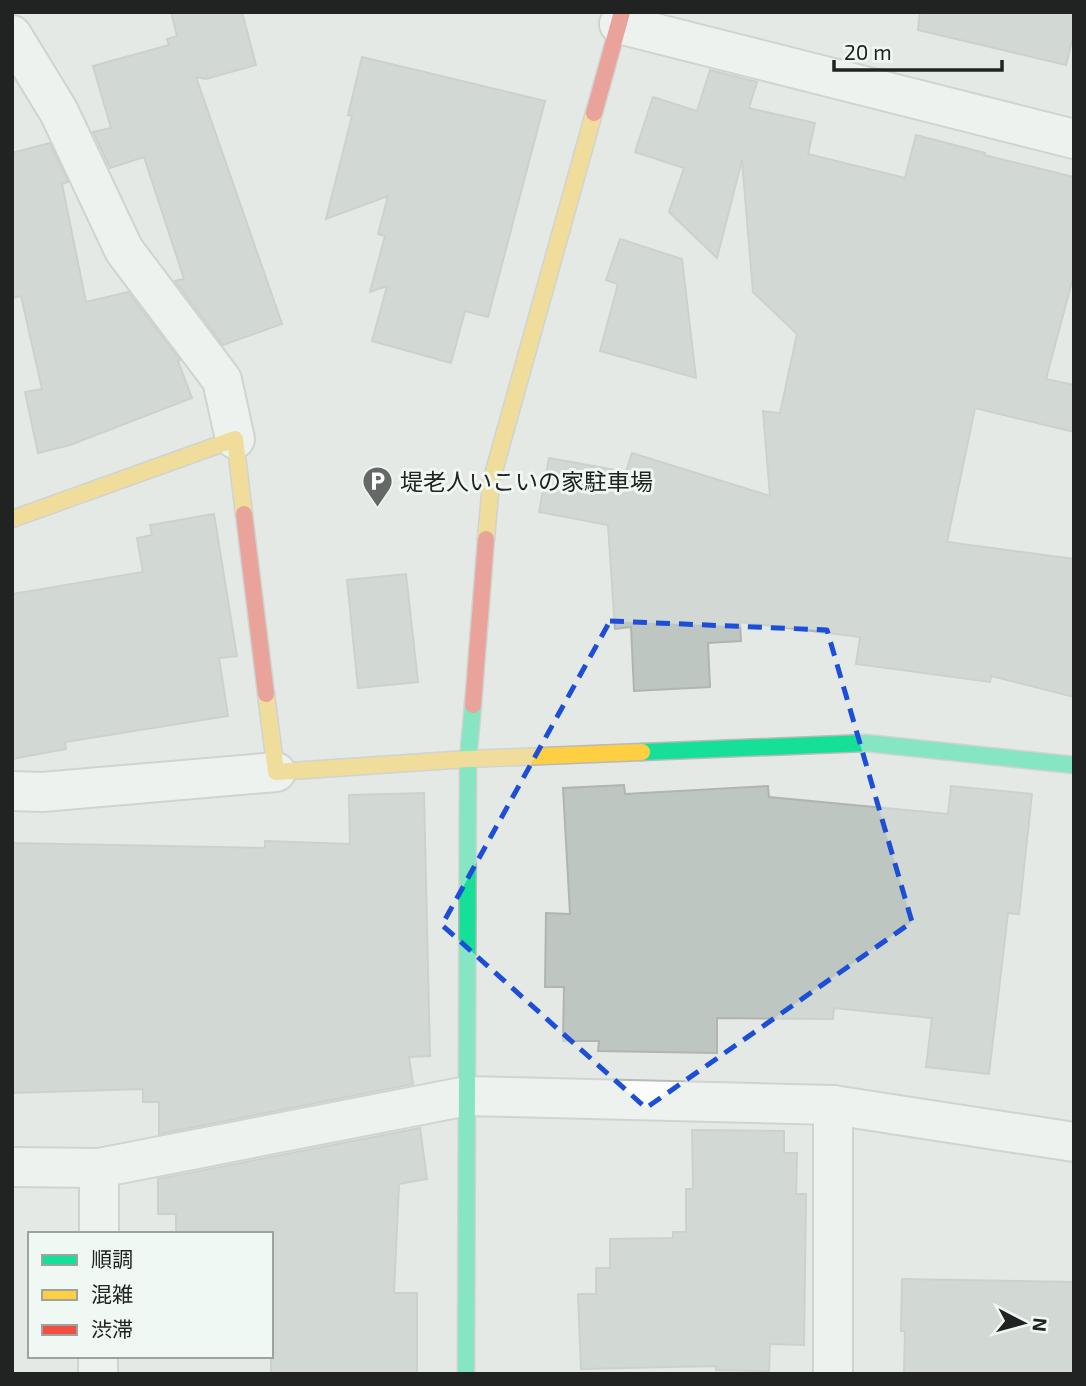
<svg xmlns="http://www.w3.org/2000/svg" width="1086" height="1386" viewBox="0 0 1086 1386" font-family="'Exo 2','Noto Sans JP',sans-serif">
<style>
.building{fill:#bdc6c1;stroke:#b0b4b2;stroke-width:2}
.lines{fill:none;stroke-linecap:round;stroke-linejoin:round}
.street-casing{stroke:#b6bab8;stroke-width:42}
.fast-casing{stroke:#b6bab8;stroke-width:19}
.slow-casing{stroke:#b6bab8;stroke-width:19}
.jam-casing{stroke:#b6bab8;stroke-width:19}
.street{stroke:#fbfcfb;stroke-width:38}
.fast{stroke:#16e098;stroke-width:16}
.slow{stroke:#ffcf43;stroke-width:16}
.jam{stroke:#f24e42;stroke-width:16}
.marked{fill:none;stroke:#1d4ed8;stroke-width:5;stroke-dasharray:14 9;stroke-linejoin:round}
.labels{text-anchor:middle;dominant-baseline:central;stroke-width:6;stroke-linejoin:round;paint-order:stroke}
.poi-label{font-size:23px;fill:#202321;stroke:#f0f8f3;text-anchor:start}
</style>
<rect width="100%" height="100%" fill="#e4e9e6"/>
<g class="building">
<polygon points="171,12 242,12 256,65 206,79 196,77 282,324 223,345 175,281 184,279 144,157 110,168 93,132 111,128 93,66 169,45 167,39 177,36"/>
<polygon points="920,12 1074,12 1074,33 1066,65 918,30"/>
<polygon points="362,57 545,101 488,317 465,311 451,363 372,341 387,286 370,292 385,236 378,234 388,196 326,219 352,116 348,115"/>
<polygon points="710,70 757,82 749,108 815,123 808,154 905,178 916,135 985,153 984,155 1074,177 1074,274 1046,379 1074,385 1074,432 975,408 947,542 1074,559 1074,697 991,676 990,682 856,664 860,637 740,622 741,641 708,643 710,687 634,691 631,627 615,629 608,525 539,512 549,458 626,472 632,453 770,496 763,411 780,413 797,334 753,292 742,160 717,258 669,212 684,168 635,152 653,97 697,111"/>
<polygon points="50,143 68,182 62,184 86,302 128,292 180,360 178,361 192,398 70,445 38,453 25,392 42,389 21,296 12,298 12,153"/>
<polygon points="620,239 682,259 696,378 600,351 618,284 606,280"/>
<polygon points="214,514 237,656 219,658 228,716 65,742 66,749 12,759 12,594 143,572 137,538 152,535 150,525"/>
<polygon points="406,574 418,682 358,688 347,580"/>
<polygon points="624,785 625,794 768,786 769,797 948,814 951,786 1032,794 1019,914 1008,913 989,1074 926,1067 932,1018 834,1008 833,1019 717,1018 717,1053 598,1051 599,1041 563,1041 564,987 545,987 546,913 570,914 563,788"/>
<polygon points="424,793 430,1056 409,1057 413,1084 159,1134 159,1102 143,1102 143,1089 12,1093 12,843 265,848 265,841 350,844 349,795"/>
<polygon points="420,1128 427,1179 399,1184 394,1293 417,1293 417,1374 271,1374 271,1234 176,1234 176,1214 158,1214 158,1179"/>
<polygon points="692,1130 784,1131 784,1153 797,1153 796,1194 806,1194 804,1345 770,1344 769,1371 716,1370 716,1366 581,1369 578,1294 596,1294 596,1268 610,1268 610,1239 673,1238 673,1232 686,1232 686,1189 693,1189"/>
<polygon points="902,1279 1074,1282 1074,1374 904,1374 905,1331 901,1331"/>
</g>
<g class="lines">
<defs>
<g id="street">
<polyline points="619,24 1074,139"/>
<polyline points="12,35 59,112 124,250 222,380 235,439"/>
<polyline points="12,791 42,792 276,772"/>
<polyline points="833,1105 833,1374"/>
<polyline points="12,1167 99,1168 467,1096 833,1105 1074,1142"/>
<polyline points="99,1234 99,1168"/>
<polyline points="98,1374 98,1356"/>
</g>
<g id="fast">
<polyline points="642,752 866,743 1074,765"/>
<polyline points="466,1374 468,759 473,705"/>
</g>
<g id="slow">
<polyline points="12,519 235,439 244,514"/>
<polyline points="486,539 491,482 594,113"/>
<polyline points="266,694 276,772 468,759 642,752"/>
</g>
<g id="jam">
<polyline points="594,113 622,12"/>
<polyline points="244,514 266,694"/>
<polyline points="473,705 486,539"/>
</g>
</defs>
<use href="#street" class="street-casing"/>
<use href="#fast" class="fast-casing"/>
<use href="#slow" class="slow-casing"/>
<use href="#jam" class="jam-casing"/>
<use href="#street" class="street"/>
<use href="#fast" class="fast"/>
<use href="#slow" class="slow"/>
<use href="#jam" class="jam"/>
</g>
<path d="M0 0H1086V1386H0ZM 610,621 L 827,630 L 912,922 L 646,1108 L 442,925 Z" fill="#e4e9e6" fill-opacity=".55" fill-rule="evenodd"/>
<path class="marked" d="M 610,621 L 827,630 L 912,922 L 646,1108 L 442,925 Z"/>
<defs>
<symbol id="parking-pin" viewBox="-11 -11 22 30"><path d="M0 17L-7.5 6A9.5 9.5 0 1 1 7.5 6Z" fill="#656866" stroke="#f0f8f3"/><path d="M-3.5-5.5H1a3.5 3.5 0 0 1 0 7H-1V5.5H-3.5ZM-1-3.4V-.6H.8a1.4 1.4 0 0 0 0-2.8Z" fill="#fff"/></symbol>
</defs>
<g fill-rule="evenodd">
<use href="#parking-pin" x="360" y="464" width="35" height="47"/>
</g>
<g class="labels">
<g class="poi-label">
<text x="400" y="481">堤老人いこいの家駐車場</text>
</g>
</g>
<rect width="1086" height="1386" fill="none" stroke="#202321" stroke-width="28"/>
<rect x="28" y="1232" width="245" height="126" fill="#f0f8f3" stroke="#9da39f" stroke-width="2"/>
<rect x="42" y="1255" width="35" height="10" fill="#16e098" stroke="#9da39f" stroke-width="2"/>
<text x="91" y="1267" font-size="21" fill="#202321">順調</text>
<rect x="42" y="1290" width="35" height="10" fill="#ffcf43" stroke="#9da39f" stroke-width="2"/>
<text x="91" y="1302" font-size="21" fill="#202321">混雑</text>
<rect x="42" y="1325" width="35" height="10" fill="#f24e42" stroke="#9da39f" stroke-width="2"/>
<text x="91" y="1337" font-size="21" fill="#202321">渋滞</text>
<g transform="translate(1023 1323) rotate(96)" stroke="#f0f8f3" stroke-width="5" paint-order="stroke">
<path d="M0-5L12 26L0 18L-12 26Z" fill="#202321"/>
<text y="-10" font-size="19" font-weight="bold" text-anchor="middle" fill="#202321">N</text>
</g>
<path d="M834 60v10h168v-10" fill="none" stroke="#202321" stroke-width="3.5"/>
<text x="844" y="60" font-size="21" fill="#202321" stroke="#f0f8f3" stroke-width="5" paint-order="stroke">20 m</text>
</svg>
